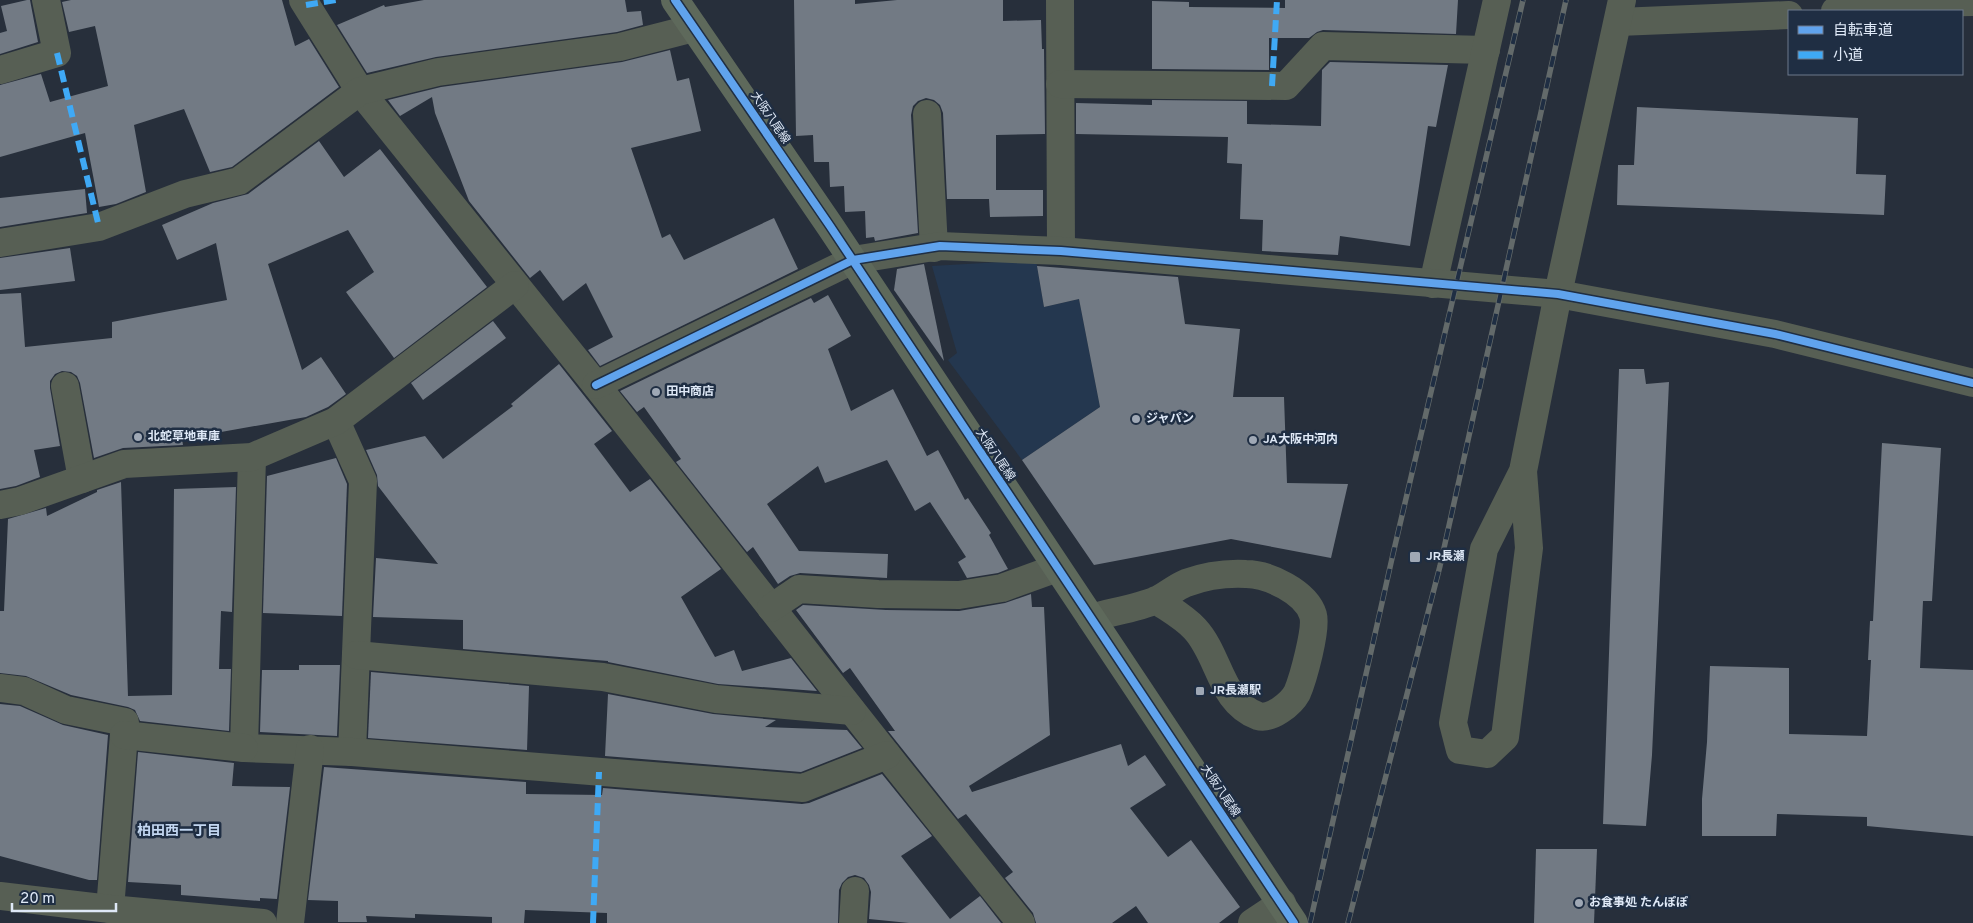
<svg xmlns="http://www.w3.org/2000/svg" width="1973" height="923" viewBox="0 0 1973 923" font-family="Overpass,'Noto Sans JP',sans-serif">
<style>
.built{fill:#24374f}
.building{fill:#727a84}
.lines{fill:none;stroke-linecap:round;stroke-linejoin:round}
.minor{stroke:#575f54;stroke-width:28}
.major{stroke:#5e695b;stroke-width:28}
.rail-casing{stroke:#636a6a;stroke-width:5.5}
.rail{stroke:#1f2e43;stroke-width:4;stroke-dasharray:11;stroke-linecap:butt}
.quiet{stroke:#3fa9f5;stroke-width:6;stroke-dasharray:12 6;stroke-linecap:butt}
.cycleway-casing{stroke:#1f2e43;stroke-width:11}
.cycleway{stroke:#60a3ed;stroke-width:8}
.poi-dot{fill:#9fa8b5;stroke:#1f2e43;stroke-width:2}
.labels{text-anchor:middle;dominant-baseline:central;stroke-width:5;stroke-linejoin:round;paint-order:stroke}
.street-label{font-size:12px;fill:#dfe9f7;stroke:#1f2e43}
.poi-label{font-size:12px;font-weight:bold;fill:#dfe9f7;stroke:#1f2e43;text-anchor:start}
.neighbourhood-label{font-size:14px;font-weight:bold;fill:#c3d7f1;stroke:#1f2e43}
</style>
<rect width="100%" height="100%" fill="#272f3b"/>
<polygon class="built" points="1036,260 1044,307 1079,299 1100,407 1022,460 948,360 957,353 932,266"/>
<g class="building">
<polygon points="27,0 30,0 38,42 0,54 0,33 7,31 1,6"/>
<polygon points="71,0 282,0 295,46 309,39 339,87 232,167 210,172 184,109 134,125 146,192 116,204 99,207 85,133 0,157 0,85 41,74 50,102 108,86 95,26 69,32 62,2"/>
<polygon points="424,0 625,0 627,12 641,11 643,25 617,32 436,57 367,73 337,25 384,5 385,7"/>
<polygon points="794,0 855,0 855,4 897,0 1003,0 1003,21 1041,20 1042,49 1044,49 1045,134 996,135 996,190 1043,190 1043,216 990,217 989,199 947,199 943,113 940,105 934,100 926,98 918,101 913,106 911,115 918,233 875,241 874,237 866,238 865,211 845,212 844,186 830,187 829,162 814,162 813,135 796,136"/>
<polygon points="1285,0 1458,0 1456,34 1323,30 1317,32 1309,38 1269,38 1269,70 1152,69 1152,1 1189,2 1189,7 1285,8"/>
<polygon points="670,50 677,81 689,78 701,131 631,148 662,238 670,234 684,260 774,218 798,269 600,366 588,350 613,337 586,283 563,301 540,270 530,278 469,201 435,113 432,97 400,116 388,100 441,87 622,62"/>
<polygon points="1330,62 1448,65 1436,127 1428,126 1410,246 1340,236 1338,255 1262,251 1263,220 1240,219 1242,164 1227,163 1228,137 1076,134 1076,103 1152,105 1152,100 1247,101 1247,124 1321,126 1322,70"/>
<polygon points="1637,107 1858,118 1856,174 1886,175 1884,215 1617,205 1618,165 1634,165"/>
<polygon points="319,141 344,177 380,149 487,287 394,358 346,292 374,272 348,230 268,264 302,370 321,357 346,394 328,407 306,417 182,439 183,445 123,448 94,458 80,383 77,376 71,372 62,371 55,374 50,381 50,388 60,446 34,450 40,477 16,486 0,489 0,294 21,293 25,347 112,338 112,322 227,300 216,243 177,260 162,225 213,203 248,194"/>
<polygon points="85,189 87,213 0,227 0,198"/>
<polygon points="70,248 75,281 0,290 0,258"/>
<polygon points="924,264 944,361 894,290 897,269"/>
<polygon points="1037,266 1178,277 1185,324 1240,329 1233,397 1284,397 1287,483 1348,484 1331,558 1231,539 1094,565 1022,460 1100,407 1079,299 1044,307"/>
<polygon points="828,295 851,336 828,349 851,411 893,389 927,456 938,450 965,500 968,498 991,533 989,535 1008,569 998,573 967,578 958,562 966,557 930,502 915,511 887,460 825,483 818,466 767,504 799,551 888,554 887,578 800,573 790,576 778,584 753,547 747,552 676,462 681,459 644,407 637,412 620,391 811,298 814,303"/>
<polygon points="493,321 506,338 423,400 411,383"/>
<polygon points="559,364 612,431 594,444 630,492 650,479 721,569 681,597 715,657 734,650 742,671 791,658 817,691 718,684 608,662 608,661 463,649 463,620 373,617 376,558 438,564 378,486 377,475 366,450 425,436 443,459 513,406 511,404"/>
<polygon points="1619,369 1644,369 1646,384 1669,382 1652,755 1646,826 1603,824"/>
<polygon points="1882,443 1941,448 1932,601 1923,601 1920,668 1973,670 1973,836 1867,826 1867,817 1777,814 1776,836 1702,836 1702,799 1707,742 1710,666 1789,668 1789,734 1867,736 1871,660 1868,660 1870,621 1873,621"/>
<polygon points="336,458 347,484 342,616 263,613 267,476"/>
<polygon points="121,482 128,696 172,695 174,489 236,487 232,612 221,611 219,669 231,669 229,731 140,721 135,710 128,707 71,695 26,676 0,673 0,611 4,611 8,519 46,508 47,516 97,492 97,490"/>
<polygon points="1031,594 1032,607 1044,607 1050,735 969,786 972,792 1121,744 1128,766 1145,755 1166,785 1130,808 1168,857 1191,840 1240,907 1219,923 1148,923 1136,906 1112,923 1036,923 1033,913 1005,878 1013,872 966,814 958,819 888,731 895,731 850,668 843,673 796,610 803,605 886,610 959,611 1005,603"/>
<polygon points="299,665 340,665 337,736 260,732 262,670 299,670"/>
<polygon points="371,672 529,686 527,750 368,738"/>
<polygon points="608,694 713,714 776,720 765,727 847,730 862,748 801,772 605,756"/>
<polygon points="0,704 20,706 63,725 108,735 97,880 89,880 0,856"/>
<polygon points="138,752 234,763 232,786 290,787 277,899 260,898 260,901 181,895 181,885 128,882"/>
<polygon points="324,767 526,782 526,794 602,795 603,788 802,804 809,803 882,774 932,836 901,856 950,919 980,896 1001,923 909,923 869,919 871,892 869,885 864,878 855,875 848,877 842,883 839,890 838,923 607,923 607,913 525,910 524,923 492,923 492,917 415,914 415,918 366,916 367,922 338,922 338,901 308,900"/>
<polygon points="1536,849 1597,849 1594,923 1534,923"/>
</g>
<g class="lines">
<g class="minor">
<polyline points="303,0 360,91 596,385 887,755 1021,923"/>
<polyline points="1060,0 1061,251"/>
<polyline points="1835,11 1874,4 1973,2"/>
<polyline points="1618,22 1789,15"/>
<polyline points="0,70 57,53 46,0"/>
<polyline points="1060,84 1286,86 1323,46 1486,50"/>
<polyline points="927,114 934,248"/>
<polyline points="0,243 99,227 185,194 239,181 360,91 438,72 620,47 694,28"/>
<polyline points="1433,284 1497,0"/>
<polyline points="596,385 853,260 940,246 1061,251 1558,294 1775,334 1973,383"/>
<polyline points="65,386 82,479"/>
<polyline points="336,421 363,481 352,752"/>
<polyline points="252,457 244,748 352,752 803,788 887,755"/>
<polyline points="1523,471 1484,549 1453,723 1460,750 1487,754 1505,737 1529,548 1523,471 1558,294 1622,0"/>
<polyline points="0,505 20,501 124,464 252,457 336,421 515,285"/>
<polyline points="771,608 799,589 878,594 959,595 1002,588 1057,568"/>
<path d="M 1091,618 C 1112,612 1137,608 1157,600 C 1167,595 1176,587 1186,583 C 1205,576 1226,573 1246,574 C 1268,574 1306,592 1313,615 C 1317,629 1303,679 1297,693 C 1291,704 1271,720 1258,716 C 1220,702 1220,656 1195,629 C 1184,617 1169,609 1156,600"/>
<polyline points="356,655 603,677 716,699 852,711"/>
<polyline points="0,688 24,691 66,710 125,722 110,909"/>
<polyline points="124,735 244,748"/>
<polyline points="0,896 110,909 263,923"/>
<polyline points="290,923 310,749"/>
<polyline points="853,923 855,891"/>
<polyline points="1252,923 1282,903"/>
</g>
<polyline class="major" points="675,0 830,226 1294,923"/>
<defs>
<g id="rail">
<polyline points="1310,923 1393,554 1523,0"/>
<polyline points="1348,923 1440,566 1566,0"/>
</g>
</defs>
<use href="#rail" class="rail-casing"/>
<use href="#rail" class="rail"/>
<g class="quiet">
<polyline points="306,5 336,0"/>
<polyline points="57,53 99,227"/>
<polyline points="1272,86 1277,0"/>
<polyline points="593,923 599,772"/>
</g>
<defs>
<g id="cycleway">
<polyline points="675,0 830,226 1294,923"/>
<polyline points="596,385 853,260 940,246 1061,251 1558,294 1775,334 1973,383"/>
</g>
</defs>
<use href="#cycleway" class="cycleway-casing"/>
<use href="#cycleway" class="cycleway"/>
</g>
<g class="poi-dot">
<circle cx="656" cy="392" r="5"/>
<circle cx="1136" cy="419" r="5"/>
<circle cx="138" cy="437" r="5"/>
<circle cx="1253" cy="440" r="5"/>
<rect x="1409" y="551" width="12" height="12" rx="2.5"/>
<rect x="1195" y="686" width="10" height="10" rx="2.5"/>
<circle cx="1579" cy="903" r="5"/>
</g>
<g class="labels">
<g class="street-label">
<text transform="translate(770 118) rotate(56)">大阪八尾線</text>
<text transform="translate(995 455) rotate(56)">大阪八尾線</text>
<text transform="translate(1220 791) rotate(56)">大阪八尾線</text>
</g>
<g class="poi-label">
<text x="666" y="392">田中商店</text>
<text x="1146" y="419">ジャパン</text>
<text x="148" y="437">北蛇草地車庫</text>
<text x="1263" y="440">JA大阪中河内</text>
<text x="1426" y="557">JR長瀬</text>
<text x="1210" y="691">JR長瀬駅</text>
<text x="1589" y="903">お食事処 たんぽぽ</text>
</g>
<g class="neighbourhood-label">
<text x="179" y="831">柏田西一丁目</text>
</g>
</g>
<rect x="1788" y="10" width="175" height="65" fill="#1f2e43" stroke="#6c798b"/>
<rect x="1798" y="26" width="25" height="8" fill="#60a3ed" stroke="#6c798b"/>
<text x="1833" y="35" font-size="15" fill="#dfe9f7">自転車道</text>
<rect x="1798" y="51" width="25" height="8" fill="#3fa9f5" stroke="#6c798b"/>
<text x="1833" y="60" font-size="15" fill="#dfe9f7">小道</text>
<path d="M12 903v8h104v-8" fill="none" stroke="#dfe9f7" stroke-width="2.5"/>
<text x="20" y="903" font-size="15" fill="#dfe9f7" stroke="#1f2e43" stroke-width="4" paint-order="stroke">20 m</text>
</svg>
